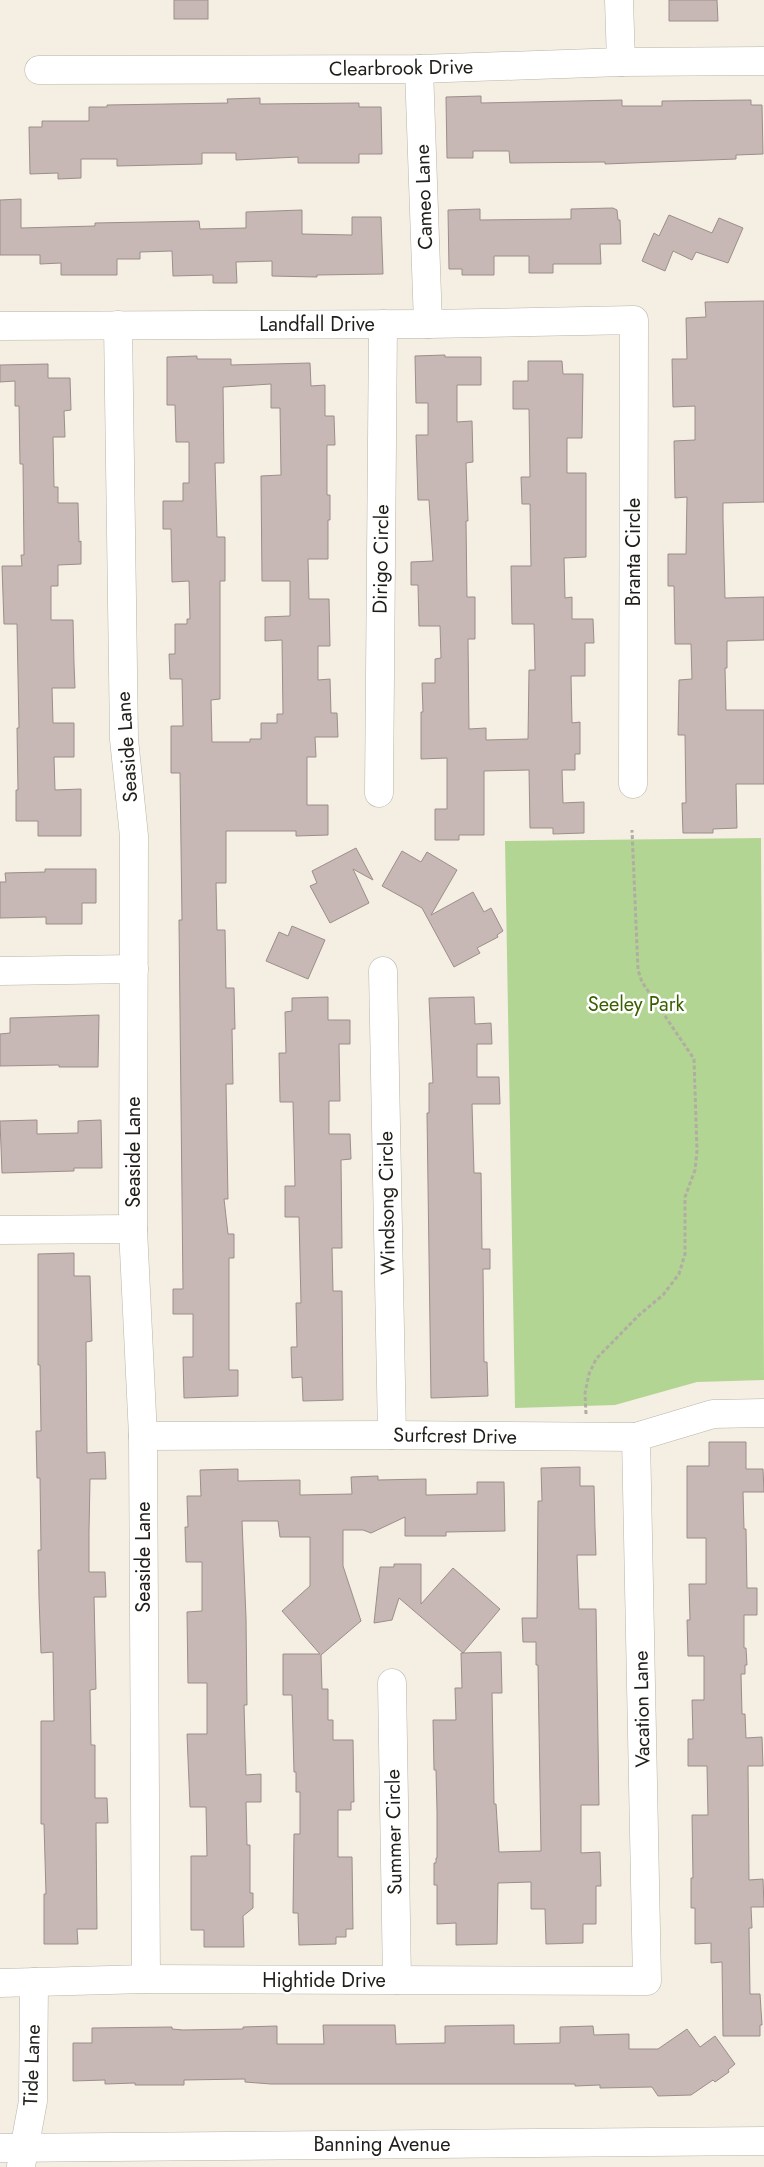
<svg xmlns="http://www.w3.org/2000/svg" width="764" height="2167" viewBox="0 0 764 2167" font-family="Jost,sans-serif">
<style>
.green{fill:#b2d593}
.building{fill:#c7b8b5;stroke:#9c8e8b;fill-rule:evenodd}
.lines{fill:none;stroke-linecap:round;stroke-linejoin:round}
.minor-casing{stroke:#b9b4a8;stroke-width:29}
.path{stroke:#b1ada2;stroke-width:3;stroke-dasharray:4 2.5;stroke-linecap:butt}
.minor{stroke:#fff;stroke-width:28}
.labels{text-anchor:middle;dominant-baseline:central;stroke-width:5;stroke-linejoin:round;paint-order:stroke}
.street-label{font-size:20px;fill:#1f1e19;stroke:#fff}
.park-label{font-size:20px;fill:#3a5f00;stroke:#fff}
</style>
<rect width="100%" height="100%" fill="#f4efe2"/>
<polygon class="green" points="761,838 764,1380 697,1382 615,1405 515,1408 505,841"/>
<g class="building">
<rect x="174" y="0" width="34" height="19"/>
<polygon points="669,0 717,0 718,21 669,21"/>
<polygon points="481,96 481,103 622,100 622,106 662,106 662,101 751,100 751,105 762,105 763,154 736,155 736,159 605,164 605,162 510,163 509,151 473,151 473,158 447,158 446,97"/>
<polygon points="260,98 260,104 359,103 359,107 381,107 382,154 359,154 359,163 298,163 298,157 236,160 236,153 202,153 202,164 117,166 117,159 81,159 81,178 58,179 58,173 30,174 29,127 42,127 42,121 89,121 89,107 107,107 107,105 228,103 227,99"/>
<polygon points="21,199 21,228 95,226 95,223 199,221 200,229 246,228 246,212 302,210 302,234 352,235 352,217 381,217 383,274 317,275 317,277 272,276 272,261 236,262 237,283 213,283 213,275 173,276 172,251 140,252 140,259 117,259 117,275 61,275 61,263 40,264 40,255 0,255 0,200"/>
<polygon points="613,208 617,210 618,220 620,220 621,244 600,244 601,264 553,264 553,273 529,273 529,256 494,256 494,275 462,275 462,269 449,269 448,210 480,209 480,220 571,219 571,209"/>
<polygon points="669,215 712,233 719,218 743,228 728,263 696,252 692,260 673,251 665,271 642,261 654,233 659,236"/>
<polygon points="764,301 764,502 723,503 723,519 725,598 764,597 764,640 727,641 727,668 725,668 726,710 764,710 764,784 736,784 737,828 713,829 713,833 683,833 682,803 686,803 685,735 678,735 679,680 692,679 691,644 675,644 674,586 668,586 668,554 686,554 687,497 675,498 674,441 695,440 695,406 673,407 672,359 687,359 686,318 706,317 705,302"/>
<polygon points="445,355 445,357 481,357 481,385 457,385 457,422 472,421 473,462 466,463 468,521 466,521 467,597 475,597 475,639 468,639 469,729 486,728 486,740 528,739 529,670 535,670 534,624 512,624 511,566 531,566 530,504 522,504 521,477 530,477 529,409 513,409 513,381 528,381 528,361 562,361 563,374 583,374 582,438 567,438 567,473 586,473 586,557 564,558 565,598 572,597 572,619 593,619 594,643 585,643 585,676 571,676 572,723 580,722 580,754 575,754 575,770 562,770 563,803 584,802 584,833 553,834 553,828 530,828 529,770 484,771 484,835 459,835 459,840 435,840 435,809 447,809 447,758 421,759 421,712 423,712 422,683 435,683 435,659 441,658 440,626 419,626 418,585 411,585 411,562 433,561 429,500 418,500 416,435 428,435 428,403 416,403 415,356"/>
<path d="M 197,356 L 197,359 L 231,359 L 231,365 L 310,363 L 311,386 L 325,385 L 325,416 L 334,416 L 335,445 L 327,445 L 327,495 L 330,495 L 330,520 L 328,520 L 328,559 L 308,559 L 309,599 L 329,599 L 330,646 L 318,646 L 318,680 L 330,679 L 331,713 L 337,713 L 338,737 L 315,737 L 316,757 L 307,757 L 307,805 L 328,805 L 328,835 L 296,836 L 296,831 L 226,831 L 226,883 L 216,883 L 217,930 L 225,930 L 226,988 L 234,988 L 235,1029 L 232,1029 L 233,1084 L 226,1084 L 228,1199 L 224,1199 L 228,1234 L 234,1234 L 234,1258 L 229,1258 L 229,1370 L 238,1370 L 238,1396 L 184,1398 L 183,1357 L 193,1357 L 193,1314 L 173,1314 L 173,1289 L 183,1289 L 179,920 L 182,920 L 180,773 L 171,773 L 171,726 L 183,726 L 182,679 L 170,679 L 169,654 L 175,654 L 175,624 L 187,624 L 187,619 L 190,619 L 189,581 L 172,582 L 171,529 L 163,529 L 163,501 L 183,501 L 183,483 L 189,483 L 189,442 L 176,442 L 175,405 L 167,405 L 167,357 ZM 271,384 L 271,408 L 280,408 L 281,475 L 261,476 L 262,581 L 290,581 L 290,616 L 265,617 L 265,641 L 282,640 L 283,714 L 277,714 L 277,723 L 261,723 L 261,739 L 250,739 L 250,742 L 212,742 L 211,700 L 220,699 L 220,581 L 225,581 L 225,537 L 217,537 L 215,463 L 224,463 L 223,387 Z"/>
<polygon points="48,364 48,378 70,378 71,410 64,411 65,437 53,437 54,487 58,487 58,503 78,503 79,542 81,541 81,564 58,565 58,586 51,586 51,620 73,620 74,664 75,688 52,688 53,723 74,723 74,757 54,757 55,790 81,789 81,836 38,836 38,821 16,821 16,790 18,790 17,728 19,728 17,624 4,624 2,566 22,566 21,555 24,555 23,464 20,464 19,406 15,406 15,381 0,382 0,365"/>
<polygon points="356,848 373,880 353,869 369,903 330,923 310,886 317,883 312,871"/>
<polygon points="402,851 421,862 427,852 457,870 431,915 473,892 484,912 491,908 503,931 497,935 498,937 477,948 480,953 454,967 422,908 382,886"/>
<polygon points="45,869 96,869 96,903 82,903 82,924 46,924 46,917 0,918 0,882 6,882 5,873 45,872"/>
<polygon points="292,926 325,940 308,979 266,961 279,932 288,936"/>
<polygon points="328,997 328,1020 350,1020 350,1044 339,1044 340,1101 329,1101 329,1134 350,1134 351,1159 341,1160 342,1248 332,1248 333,1291 342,1291 343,1400 303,1401 302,1377 292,1378 291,1347 297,1347 296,1303 301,1303 299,1217 285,1217 285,1186 295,1186 293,1102 280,1102 279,1053 286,1053 285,1012 292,1011 292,998"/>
<polygon points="474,997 475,1024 491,1023 492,1044 477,1044 477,1077 499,1077 500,1104 472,1104 474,1173 481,1173 482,1249 490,1249 490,1269 483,1269 484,1362 487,1362 488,1396 431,1398 427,1113 429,1113 429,1083 433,1083 429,998"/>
<polygon points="99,1015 98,1067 59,1067 59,1065 0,1066 0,1034 10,1033 10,1018"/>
<polygon points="37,1120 37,1134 78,1133 78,1121 101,1120 102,1168 74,1168 74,1171 2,1173 0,1121"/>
<polygon points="74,1253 74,1276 90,1276 92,1341 86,1342 87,1453 105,1452 106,1479 90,1479 89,1532 89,1572 105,1572 106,1597 94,1597 96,1689 90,1690 91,1745 95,1745 95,1798 107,1798 108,1823 96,1823 97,1929 77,1929 78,1944 44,1944 44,1894 46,1894 44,1824 41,1824 41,1721 54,1721 53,1652 41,1653 39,1598 38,1550 41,1550 40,1478 37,1478 36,1431 41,1431 40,1365 38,1365 38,1254"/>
<polygon points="709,1442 746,1442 746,1469 763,1469 764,1492 743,1492 744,1529 746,1529 747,1588 757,1588 757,1615 744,1615 744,1648 746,1648 747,1665 745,1665 745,1674 741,1674 742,1714 745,1714 746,1738 762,1737 763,1766 748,1766 749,1880 763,1879 764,1907 751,1907 752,1928 749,1928 750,1994 760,1994 762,2025 760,2025 760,2036 723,2036 722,1962 711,1963 711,1943 695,1944 695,1908 691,1908 691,1878 693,1878 692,1815 708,1815 707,1766 688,1766 688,1739 693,1739 692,1700 704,1700 704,1656 688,1656 687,1620 690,1620 689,1584 706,1584 706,1538 687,1538 687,1466 709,1466"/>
<polygon points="580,1467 580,1486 594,1486 595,1528 596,1555 577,1555 579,1609 596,1609 599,1805 581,1805 581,1853 600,1852 601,1886 596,1886 596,1924 583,1924 583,1943 546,1944 545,1909 531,1909 531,1882 498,1883 497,1944 456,1945 456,1923 437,1924 437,1885 434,1885 434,1863 436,1863 436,1858 437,1858 437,1811 436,1770 434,1770 433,1720 456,1720 455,1688 462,1688 461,1653 501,1652 502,1693 492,1693 494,1804 496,1804 499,1852 541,1851 538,1665 536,1665 536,1642 523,1642 522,1618 537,1618 538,1501 542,1501 541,1468"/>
<polygon points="238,1469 238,1481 300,1480 300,1495 352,1494 351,1477 378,1476 378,1480 426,1479 426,1495 477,1494 477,1482 504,1482 505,1531 446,1532 446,1536 405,1536 405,1517 371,1533 363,1530 343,1530 343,1566 361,1621 321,1655 322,1689 328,1689 328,1720 333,1720 333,1740 353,1740 354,1802 351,1802 351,1810 338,1810 338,1857 352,1857 353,1929 346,1929 346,1937 336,1937 336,1944 299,1945 298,1913 293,1913 294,1834 300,1834 300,1792 296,1792 296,1772 294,1772 292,1695 283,1695 283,1654 320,1654 282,1611 310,1586 310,1537 280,1537 278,1521 242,1521 246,1618 247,1705 244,1705 246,1775 261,1774 261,1802 246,1802 247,1845 250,1845 250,1893 253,1893 253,1908 243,1916 244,1947 204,1947 204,1930 191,1930 191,1856 207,1856 206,1807 190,1807 187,1734 207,1734 207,1683 188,1683 187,1612 202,1611 202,1562 186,1562 185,1527 188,1527 187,1496 201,1496 200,1470"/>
<polygon points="394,1564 421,1564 421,1604 453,1568 500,1609 463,1653 399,1598 392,1620 374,1623 380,1567 394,1567"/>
<polygon points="323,2025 395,2025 396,2044 445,2043 445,2026 514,2025 514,2044 560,2043 560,2027 593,2026 594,2035 629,2034 629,2049 658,2049 687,2029 700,2047 715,2036 735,2064 728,2070 729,2072 715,2082 713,2080 691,2095 658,2096 652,2087 600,2088 600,2085 575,2086 575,2084 271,2084 245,2082 245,2079 184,2080 184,2085 135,2085 135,2083 105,2084 105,2080 73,2081 73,2043 92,2043 92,2028 172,2027 172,2029 183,2030 243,2029 243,2027 277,2026 277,2044 324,2044"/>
</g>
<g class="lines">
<defs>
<g id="minor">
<polyline points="619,0 621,62"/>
<polyline points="419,69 428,324"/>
<polyline points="39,70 419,69 621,62 764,61"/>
<polyline points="118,325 124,739 134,836 133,1229 143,1436 146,1979"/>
<polyline points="0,326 428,324 634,320 633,784"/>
<polyline points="379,793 383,324"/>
<polyline points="0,971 134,969"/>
<polyline points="383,971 392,1435"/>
<polyline points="0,1230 133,1229"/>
<polyline points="143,1436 392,1435 636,1437 713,1414 764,1413"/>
<polyline points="392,1683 397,1980"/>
<polyline points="0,1983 146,1979 647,1981 636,1437"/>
<polyline points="0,2148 764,2141"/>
<polyline points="21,2166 33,2101 34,1982"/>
</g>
</defs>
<use href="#minor" class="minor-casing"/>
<polyline class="path" points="586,1414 585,1393 589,1374 596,1359 639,1315 663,1295 679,1274 685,1254 685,1197 695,1170 697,1151 694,1059 642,982 638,970 632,830"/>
<use href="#minor" class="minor"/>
</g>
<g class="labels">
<g class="street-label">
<text transform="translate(401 68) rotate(-1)">Clearbrook Drive</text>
<text transform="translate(424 197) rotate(-92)">Cameo Lane</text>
<text x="317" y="324">Landfall Drive</text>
<text transform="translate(633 552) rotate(-90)">Branta Circle</text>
<text transform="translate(381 559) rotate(-89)">Dirigo Circle</text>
<text transform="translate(127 747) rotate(-94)">Seaside Lane</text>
<text transform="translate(133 1152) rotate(-90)">Seaside Lane</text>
<text transform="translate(387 1203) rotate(-91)">Windsong Circle</text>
<text transform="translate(455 1436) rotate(1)">Surfcrest Drive</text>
<text transform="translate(143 1557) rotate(-90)">Seaside Lane</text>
<text transform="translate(642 1709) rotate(-91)">Vacation Lane</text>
<text transform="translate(394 1832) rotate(-91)">Summer Circle</text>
<text x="324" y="1980">Hightide Drive</text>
<text transform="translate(32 2065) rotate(-88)">Tide Lane</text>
<text x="382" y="2144">Banning Avenue</text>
</g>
<g class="park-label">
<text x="636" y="1004">Seeley Park</text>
</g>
</g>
</svg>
